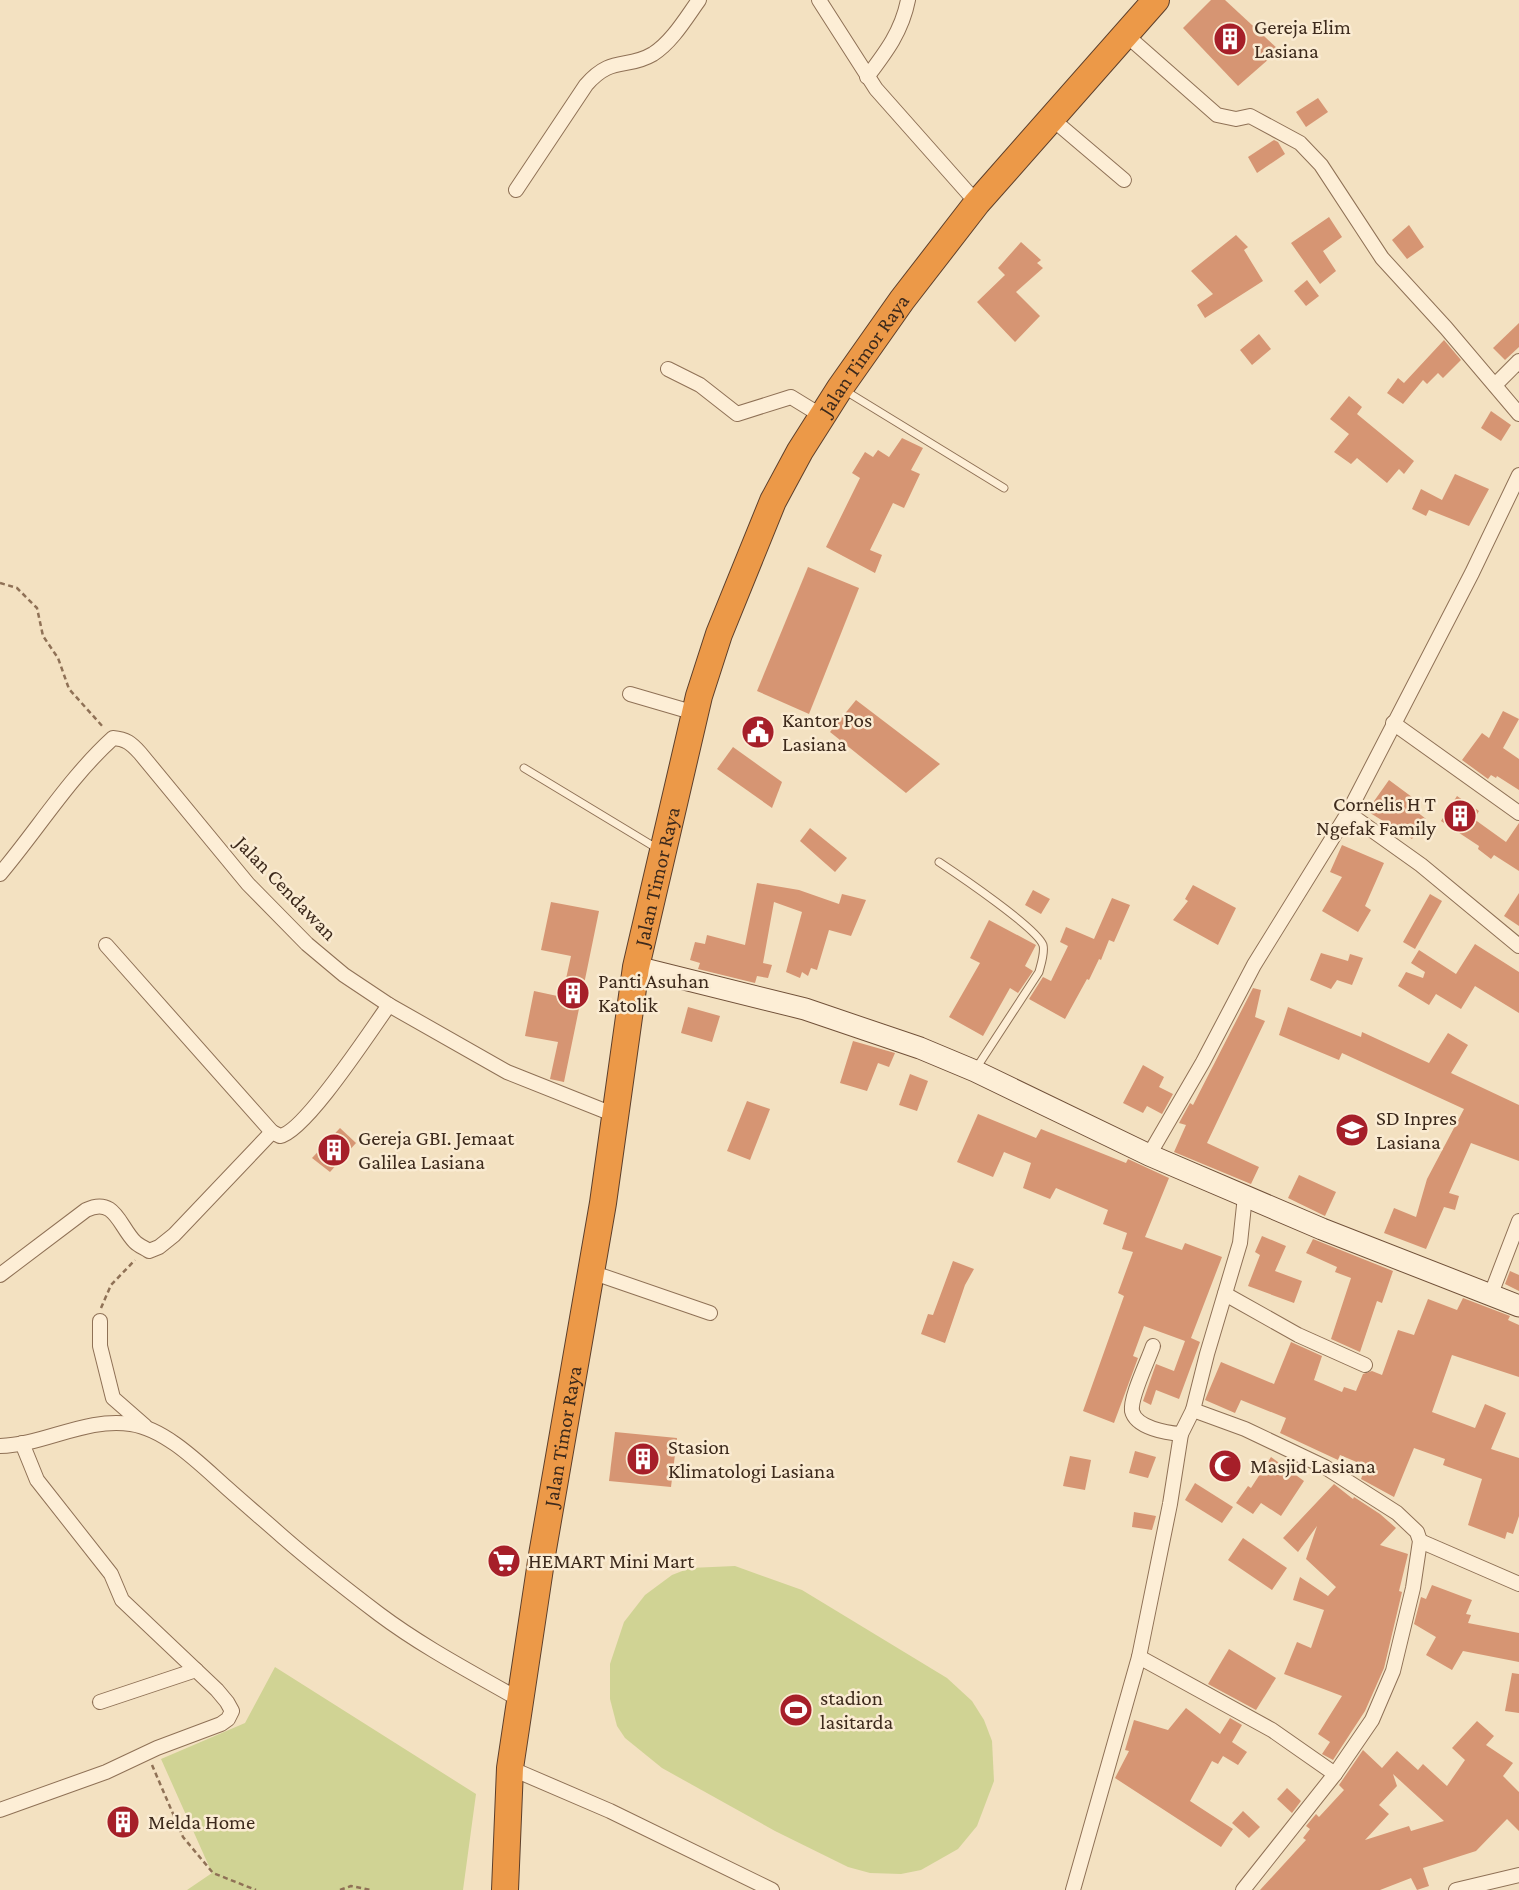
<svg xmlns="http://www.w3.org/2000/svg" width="1519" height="1890" viewBox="0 0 1519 1890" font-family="'Crimson Pro',serif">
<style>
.green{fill:#d0d394}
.building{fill:#d69573;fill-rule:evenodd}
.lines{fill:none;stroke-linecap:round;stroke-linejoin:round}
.lane-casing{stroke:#8f7156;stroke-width:9}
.street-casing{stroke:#8f7156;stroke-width:16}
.secondary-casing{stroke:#715139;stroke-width:23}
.highway-casing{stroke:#5d3f2b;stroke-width:28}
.path{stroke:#8f7156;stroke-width:2.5;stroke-dasharray:5 3.5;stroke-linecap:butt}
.lane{stroke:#fdeed6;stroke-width:7}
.street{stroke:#fdeed6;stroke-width:14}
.secondary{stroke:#fdeed6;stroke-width:21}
.highway{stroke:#ec9948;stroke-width:26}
.labels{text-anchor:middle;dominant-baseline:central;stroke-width:5;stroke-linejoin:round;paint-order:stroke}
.poi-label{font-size:21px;fill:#3d2a1c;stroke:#faebd2;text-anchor:start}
.street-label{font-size:21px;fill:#3d2a1c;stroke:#faebd2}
</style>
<rect width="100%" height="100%" fill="#f3e1c1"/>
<g class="green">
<polygon points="735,1566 802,1590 947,1678 972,1701 984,1720 992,1741 994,1781 977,1826 958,1849 921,1870 901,1874 870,1873 848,1867 775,1831 662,1768 625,1738 617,1726 610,1699 610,1664 624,1622 645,1595 672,1575 690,1568"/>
<polygon points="275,1667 476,1794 463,1890 187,1890 212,1873 161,1759 245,1723"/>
</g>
<g class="building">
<polygon points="1211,0 1225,0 1279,50 1238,86 1183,28"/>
<polygon points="1318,98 1328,112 1306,127 1296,112"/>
<polygon points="1274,140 1278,142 1285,154 1257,173 1248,157"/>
<polygon points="1329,217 1342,237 1323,251 1336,271 1320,284 1291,243"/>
<polygon points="1409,225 1424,247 1407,259 1392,240"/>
<polygon points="1236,235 1248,247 1244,250 1263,281 1205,318 1197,305 1213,294 1191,271"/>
<polygon points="1021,242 1041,260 1037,263 1043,268 1016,292 1040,316 1015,342 977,302 1005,275 998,268"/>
<polygon points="1307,280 1319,296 1306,306 1294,291"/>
<polygon points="1519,323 1519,347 1505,360 1493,348"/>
<polygon points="1259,334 1271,349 1252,365 1240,350"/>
<polygon points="1444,340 1461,360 1443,378 1438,373 1427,384 1423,380 1403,404 1387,393 1398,378 1404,383"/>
<polygon points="1349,396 1362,407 1357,414 1414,461 1404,474 1399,469 1387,483 1357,458 1351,464 1334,452 1349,434 1330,419"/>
<polygon points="1491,411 1511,425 1501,441 1481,428"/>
<polygon points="902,438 923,448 911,470 920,474 904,508 893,503 870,550 882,555 875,573 826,547 860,478 852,473 865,452 873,457 878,450 889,457"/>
<polygon points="1455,474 1489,489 1469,526 1429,510 1426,516 1412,509 1421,489 1442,500"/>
<polygon points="808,567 859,588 809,714 757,691"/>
<polygon points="856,700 940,764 906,793 830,732"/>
<polygon points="1503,711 1519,719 1503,748 1519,759 1519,790 1497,776 1496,778 1491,775 1488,779 1462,760 1482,733 1489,738"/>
<polygon points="733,747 782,782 772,808 717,769"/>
<polygon points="1389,780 1416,800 1411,807 1426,819 1412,839 1367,811"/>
<polygon points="1457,796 1479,811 1474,819 1506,842 1519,823 1519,871 1494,855 1491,859 1478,849 1479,846 1441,821"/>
<polygon points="810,828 847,858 835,872 800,841"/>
<polygon points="1342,845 1384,863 1365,906 1371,910 1358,932 1322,911 1342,877 1330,872"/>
<polygon points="757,883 799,890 839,904 842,894 866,900 851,936 829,930 817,970 811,968 808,976 802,972 800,978 786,972 802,912 774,902 763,963 772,965 768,978 757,976 755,983 698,969 700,963 690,960 695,942 705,944 707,935 745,945"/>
<polygon points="1193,885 1236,908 1218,945 1173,920 1188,901 1185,899"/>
<polygon points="1033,890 1050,899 1041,914 1025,905"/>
<polygon points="1519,893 1519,926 1504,916"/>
<polygon points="1430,894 1442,901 1415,949 1403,942"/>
<polygon points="1112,898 1130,905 1114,942 1109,940 1101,960 1099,959 1089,980 1087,979 1065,1019 1029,999 1043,977 1051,981 1068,946 1060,942 1066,927 1094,939"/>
<polygon points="551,902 599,911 564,1082 550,1079 558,1042 525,1036 534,991 562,997 571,956 541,950"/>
<polygon points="989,920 1036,945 1025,966 1033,971 1018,993 1010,988 983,1036 949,1017 980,963 970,958"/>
<polygon points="1475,944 1519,972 1519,1013 1475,986 1461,1009 1436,994 1429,1005 1398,986 1406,972 1423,978 1425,972 1411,963 1419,950 1456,974"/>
<polygon points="1321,953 1348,961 1350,954 1363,958 1352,985 1337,980 1331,989 1310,980"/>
<polygon points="1253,988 1261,990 1255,1017 1265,1021 1207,1143 1259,1167 1251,1184 1174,1152 1186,1125 1179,1123 1190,1103 1193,1105"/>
<polygon points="688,1007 720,1016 712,1042 681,1033"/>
<polygon points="1288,1007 1361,1037 1362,1032 1429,1063 1448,1033 1468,1045 1451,1073 1519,1105 1519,1161 1471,1143 1449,1193 1459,1196 1455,1210 1444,1207 1426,1249 1384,1233 1394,1208 1416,1217 1427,1179 1464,1109 1342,1053 1339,1060 1279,1035"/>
<polygon points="853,1041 895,1053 889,1067 878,1063 867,1091 840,1083"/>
<polygon points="1143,1065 1164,1077 1159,1087 1173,1094 1162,1114 1147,1106 1143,1113 1123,1103"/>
<polygon points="910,1074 928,1081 917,1111 899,1105"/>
<polygon points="747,1101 770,1109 750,1160 727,1151"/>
<polygon points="978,1114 1036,1138 1041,1129 1126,1163 1128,1159 1169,1178 1145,1237 1182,1250 1185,1243 1222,1257 1191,1338 1200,1342 1179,1399 1156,1390 1151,1405 1143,1401 1156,1364 1174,1371 1185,1341 1144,1326 1133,1356 1138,1358 1114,1423 1083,1411 1124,1296 1118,1293 1133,1252 1122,1249 1127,1233 1103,1224 1108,1210 1056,1188 1050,1199 1023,1188 1031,1163 1004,1152 993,1177 957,1162"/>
<polygon points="340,1128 356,1143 330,1172 312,1158"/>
<polygon points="1299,1175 1336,1192 1325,1216 1288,1198"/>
<polygon points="1262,1236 1286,1246 1275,1271 1302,1281 1294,1303 1248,1286 1260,1255 1255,1252"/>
<polygon points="1313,1239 1393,1271 1382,1303 1377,1301 1360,1352 1331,1339 1351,1278 1335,1272 1337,1267 1306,1253"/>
<polygon points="953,1261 974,1269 965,1285 945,1343 921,1334 928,1314 933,1315"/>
<polygon points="1510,1271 1519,1275 1519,1291 1505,1284"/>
<polygon points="1463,1298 1510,1316 1508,1320 1519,1325 1519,1377 1452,1355 1432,1412 1475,1428 1485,1404 1506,1413 1491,1449 1519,1458 1519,1516 1513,1534 1507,1532 1505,1539 1468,1525 1482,1479 1443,1465 1445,1459 1414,1448 1394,1497 1361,1479 1366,1466 1340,1455 1338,1460 1280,1433 1286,1418 1241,1400 1235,1413 1205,1400 1221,1362 1274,1384 1291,1342 1322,1356 1314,1380 1342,1392 1344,1387 1356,1391 1363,1374 1372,1371 1382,1375 1398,1330 1414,1335 1428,1299 1457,1310"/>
<polygon points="615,1432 677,1438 671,1487 609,1481"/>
<polygon points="1135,1451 1156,1457 1148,1478 1129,1473"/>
<polygon points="1070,1456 1091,1460 1085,1490 1063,1486"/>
<polygon points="1271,1457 1304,1481 1281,1516 1261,1503 1253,1514 1236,1503 1248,1486 1251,1488"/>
<polygon points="1195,1483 1233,1507 1222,1523 1185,1500"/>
<polygon points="1334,1484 1353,1499 1354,1497 1380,1514 1396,1528 1380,1545 1408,1554 1399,1591 1402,1592 1384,1668 1365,1711 1333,1760 1322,1754 1330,1742 1318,1734 1342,1696 1284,1674 1297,1642 1311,1648 1324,1610 1293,1600 1300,1577 1328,1596 1336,1587 1306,1559 1317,1526 1298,1552 1283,1538"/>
<polygon points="1134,1512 1156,1516 1152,1530 1132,1527"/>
<polygon points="1243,1538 1287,1568 1272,1590 1228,1560"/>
<polygon points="1432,1585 1472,1600 1466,1614 1471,1615 1468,1623 1519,1633 1519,1662 1463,1651 1452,1670 1426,1655 1436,1637 1414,1624 1421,1597 1426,1599"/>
<polygon points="1229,1649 1276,1678 1256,1710 1208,1684"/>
<polygon points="1512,1673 1519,1674 1519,1713 1505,1711"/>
<polygon points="1186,1708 1220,1734 1230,1718 1242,1725 1232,1742 1247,1752 1238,1765 1223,1756 1218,1764 1212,1761 1190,1801 1233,1829 1221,1847 1115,1778 1129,1751 1125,1750 1134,1720 1168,1730"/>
<path d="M 1477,1721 L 1494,1736 L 1486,1745 L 1513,1763 L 1503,1776 L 1519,1792 L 1519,1831 L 1507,1819 L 1476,1851 L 1423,1868 L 1429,1886 L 1417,1890 L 1411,1878 L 1380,1890 L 1260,1890 L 1306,1840 L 1303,1838 L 1310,1829 L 1306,1826 L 1316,1814 L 1319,1817 L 1344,1790 L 1339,1785 L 1363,1750 L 1382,1768 L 1397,1751 L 1418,1770 L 1423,1764 L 1447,1786 L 1465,1760 L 1452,1748 ZM 1393,1774 L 1444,1821 L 1411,1831 L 1409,1826 L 1365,1840 L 1389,1814 L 1379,1805 L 1397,1786 Z"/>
<polygon points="1287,1788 1301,1801 1292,1813 1277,1799"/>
<polygon points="132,1808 139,1826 114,1836 107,1818"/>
<polygon points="1243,1811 1260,1827 1249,1838 1232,1823"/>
</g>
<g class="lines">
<defs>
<g id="lane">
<polyline points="844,390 1004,488"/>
<polyline points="524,768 658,849"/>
<path d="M 939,862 C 957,874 1037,928 1043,945 C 1045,953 1041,964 1039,972 L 977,1067"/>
</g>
<g id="street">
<polyline points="819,0 876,89 977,203"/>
<polyline points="1125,34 1217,115 1236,119 1250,116 1300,143 1321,165 1382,258 1446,328 1519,414"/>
<path d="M 867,77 C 886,52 902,31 908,0"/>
<polyline points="1051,118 1124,180"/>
<path d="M 516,190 L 586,85 C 612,55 626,70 653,54 C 672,42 686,18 699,0"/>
<polyline points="668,369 700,385 737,414 791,397 822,416"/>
<polyline points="1495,385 1519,361"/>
<polyline points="630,694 695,713"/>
<polyline points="1393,723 1519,813"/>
<polyline points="1348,813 1421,865 1519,946"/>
<path d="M 0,874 C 38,829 69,778 113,738 C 126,739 131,743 140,753 L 248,884 L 307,944 L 344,975 L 389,1005 L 507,1072 L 615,1115"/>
<polyline points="106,945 272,1132"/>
<polyline points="1149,1155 1203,1062 1254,965 1348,813 1472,573 1519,475"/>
<polyline points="591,1272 710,1313"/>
<path d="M 0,1275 L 86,1210 C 115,1196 119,1226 135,1242 C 139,1246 145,1248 149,1251 L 159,1247 L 174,1235 L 272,1132 L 280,1136 C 305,1132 371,1030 389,1005"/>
<polyline points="1225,1294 1298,1335 1365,1365"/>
<polyline points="1491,1294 1519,1221"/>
<polyline points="100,1321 100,1346 113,1398 145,1426"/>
<path d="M 1153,1346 C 1148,1361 1130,1397 1132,1411 C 1136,1428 1167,1433 1181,1434 L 1193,1410"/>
<path d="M 0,1446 C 44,1445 86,1417 131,1424 C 166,1429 201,1465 227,1488 C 246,1505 265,1521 283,1537 C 314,1564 346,1589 379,1614 C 423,1647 473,1673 520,1700"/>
<polyline points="1420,1541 1519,1584"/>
<polyline points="1139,1657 1272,1730 1335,1774"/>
<polyline points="100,1702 196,1670"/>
<polyline points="510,1768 610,1811 772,1890"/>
<polyline points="0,1810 106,1772 157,1748 221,1724 228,1719 232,1711 227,1702 217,1690 122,1600 111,1574 37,1480 22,1443"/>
<polyline points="1073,1890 1139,1657 1170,1504 1181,1434"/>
<polyline points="1243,1890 1335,1774 1372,1720 1393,1671 1413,1588 1420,1541 1417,1532 1397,1513 1325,1467 1245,1429 1193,1410 1207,1354 1240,1243 1245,1196"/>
<polyline points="1456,1890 1519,1875"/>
</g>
<polyline id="secondary" points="636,967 805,1009 920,1048 975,1071 1149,1155 1322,1229 1519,1306"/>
<g id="highway">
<path id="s1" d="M 505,1890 L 510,1768 L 542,1555 L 603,1203 L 636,967 L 699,696 L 719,634 L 773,501 L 800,451 L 840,388 L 902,300 L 977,203 L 1156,0"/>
</g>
</defs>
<use href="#lane" class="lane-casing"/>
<use href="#street" class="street-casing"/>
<use href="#secondary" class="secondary-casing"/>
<use href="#highway" class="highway-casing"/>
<g class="path">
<polyline points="0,583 17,588 37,608 43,636 58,658 69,689 104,728"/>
<polyline points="101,1308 111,1285 135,1260"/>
<polyline points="152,1765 183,1837 213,1873 256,1890"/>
<polyline points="340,1890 351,1886 371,1890"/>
</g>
<use href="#lane" class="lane"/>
<use href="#street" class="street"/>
<use href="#secondary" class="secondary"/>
<use href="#highway" class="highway"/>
</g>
<defs>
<symbol id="building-disc" viewBox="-11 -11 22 22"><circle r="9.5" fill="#a61f29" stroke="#faebd2"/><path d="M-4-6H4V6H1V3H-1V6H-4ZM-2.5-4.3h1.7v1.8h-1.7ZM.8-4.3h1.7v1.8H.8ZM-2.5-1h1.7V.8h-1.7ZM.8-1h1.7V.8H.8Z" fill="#fff"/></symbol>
<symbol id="civic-disc" viewBox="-11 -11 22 22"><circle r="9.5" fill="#a61f29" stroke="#faebd2"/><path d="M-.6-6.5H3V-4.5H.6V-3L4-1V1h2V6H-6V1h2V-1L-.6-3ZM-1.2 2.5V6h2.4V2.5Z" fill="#fff"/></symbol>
<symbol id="school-disc" viewBox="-11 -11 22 22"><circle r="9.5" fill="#a61f29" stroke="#faebd2"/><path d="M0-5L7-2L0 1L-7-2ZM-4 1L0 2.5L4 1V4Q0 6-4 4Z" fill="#fff"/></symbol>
<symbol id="mosque-disc" viewBox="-11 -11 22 22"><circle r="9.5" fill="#a61f29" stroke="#faebd2"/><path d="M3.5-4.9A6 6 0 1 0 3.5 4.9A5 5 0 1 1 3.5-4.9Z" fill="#fff"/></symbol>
<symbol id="supermarket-disc" viewBox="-11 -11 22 22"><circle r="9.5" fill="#a61f29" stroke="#faebd2"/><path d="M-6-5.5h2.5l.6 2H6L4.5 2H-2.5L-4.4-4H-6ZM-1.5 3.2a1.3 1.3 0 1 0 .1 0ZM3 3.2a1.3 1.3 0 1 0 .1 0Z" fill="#fff"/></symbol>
<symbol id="stadium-disc" viewBox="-11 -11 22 22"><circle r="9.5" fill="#a61f29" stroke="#faebd2"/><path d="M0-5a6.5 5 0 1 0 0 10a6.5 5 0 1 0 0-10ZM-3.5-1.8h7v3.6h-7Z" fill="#fff"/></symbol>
</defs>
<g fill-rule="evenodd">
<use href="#building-disc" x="1211" y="20" width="38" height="38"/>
<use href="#civic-disc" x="739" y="713" width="38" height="38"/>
<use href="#building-disc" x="1441" y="797" width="38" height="38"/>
<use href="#building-disc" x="554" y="974" width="38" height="38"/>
<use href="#school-disc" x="1333" y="1111" width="38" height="38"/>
<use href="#building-disc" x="315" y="1131" width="38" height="38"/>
<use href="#building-disc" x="624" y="1440" width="38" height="38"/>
<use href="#mosque-disc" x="1206" y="1447" width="38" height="38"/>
<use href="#supermarket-disc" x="485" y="1542" width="38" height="38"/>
<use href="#stadium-disc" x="777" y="1691" width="38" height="38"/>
<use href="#building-disc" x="104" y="1803" width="38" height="38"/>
</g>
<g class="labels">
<g class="poi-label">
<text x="1254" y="27">Gereja Elim<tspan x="1254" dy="24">Lasiana</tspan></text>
<text x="782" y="720">Kantor Pos<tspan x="782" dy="24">Lasiana</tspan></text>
<text x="1436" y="804" text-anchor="end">Cornelis H T<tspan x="1436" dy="24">Ngefak Family</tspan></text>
<text x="598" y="981">Panti Asuhan<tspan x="598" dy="24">Katolik</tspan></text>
<text x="1376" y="1118">SD Inpres<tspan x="1376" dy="24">Lasiana</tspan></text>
<text x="358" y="1138">Gereja GBI. Jemaat<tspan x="358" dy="24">Galilea Lasiana</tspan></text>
<text x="668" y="1447">Stasion<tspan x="668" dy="24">Klimatologi Lasiana</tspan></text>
<text x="1250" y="1466">Masjid Lasiana</text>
<text x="528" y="1561">HEMART Mini Mart</text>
<text x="820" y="1698">stadion<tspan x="820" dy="24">lasitarda</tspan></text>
<text x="148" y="1822">Melda Home</text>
</g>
<g class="street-label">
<text stroke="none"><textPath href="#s1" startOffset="1592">Jalan Timor Raya</textPath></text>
<text stroke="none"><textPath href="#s1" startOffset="1026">Jalan Timor Raya</textPath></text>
<text transform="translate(286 888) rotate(46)">Jalan Cendawan</text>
<text stroke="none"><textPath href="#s1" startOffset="458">Jalan Timor Raya</textPath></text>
</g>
</g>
</svg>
